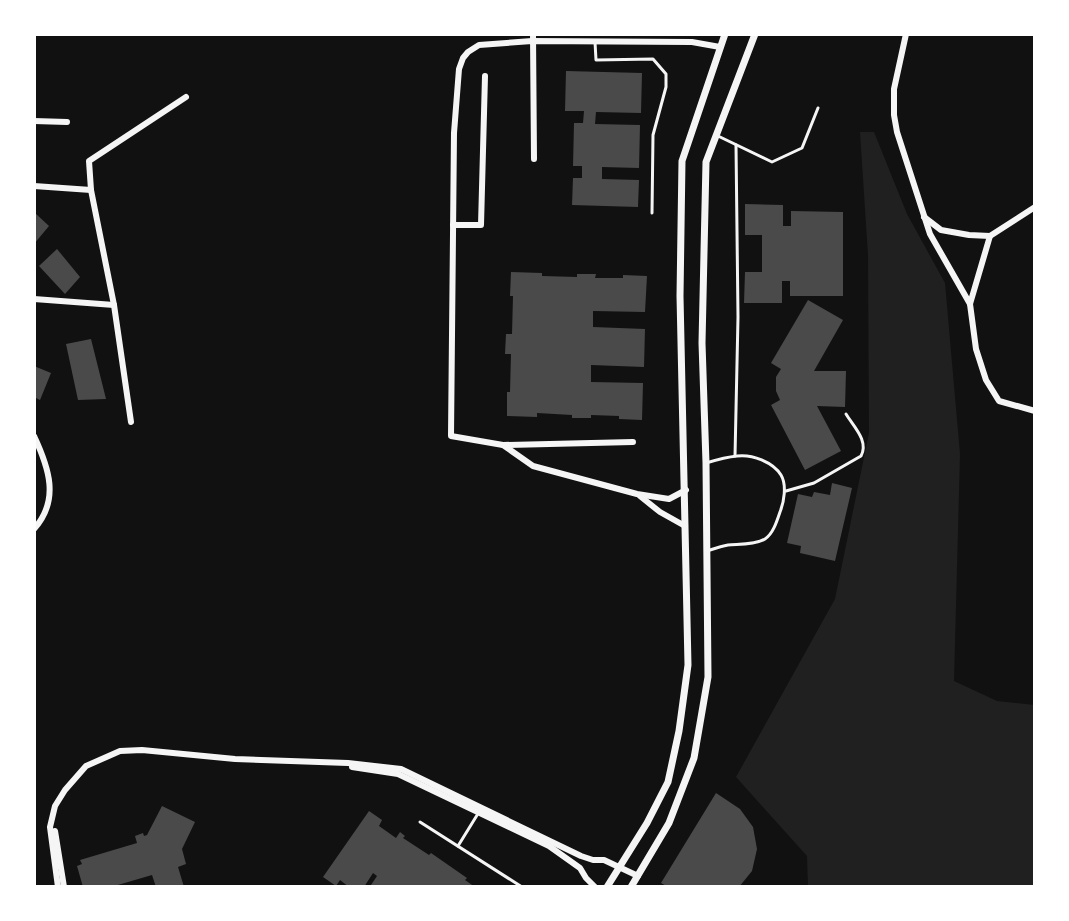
<svg xmlns="http://www.w3.org/2000/svg" width="1069" height="921" viewBox="0 0 1069 921" font-family="Helvetica,sans-serif">
<style>
.green{fill:#202020}
.building{fill:#4a4a4a}
.lines{fill:none;stroke-linecap:round;stroke-linejoin:round}
.service{stroke:#f5f5f5;stroke-width:3}
.minor{stroke:#f5f5f5;stroke-width:6}
.tertiary{stroke:#f5f5f5;stroke-width:7}
</style>
<rect width="100%" height="100%" fill="#111"/>
<polygon class="green" points="860,132 874,132 907,214 945,283 960,454 954,681 997,701 1035,705 1035,887 808,887 807,856 736,777 835,599 869,433 868,255"/>
<g class="building">
<polygon points="566,71 642,73 641,113 596,112 595,124 640,125 639,168 602,167 602,179 639,180 638,207 572,205 573,178 582,178 582,166 573,166 574,123 583,123 584,111 565,111"/>
<polygon points="745,204 783,205 783,226 791,226 791,211 843,212 843,296 790,296 790,281 782,281 782,303 744,303 745,272 762,272 762,235 745,235"/>
<polygon points="34,212 49,226 34,244"/>
<polygon points="57,249 80,277 65,294 39,266"/>
<polygon points="511,272 542,273 542,276 577,277 577,274 596,274 595,278 623,278 623,275 647,276 645,312 593,311 593,327 645,329 644,367 591,365 591,382 643,383 642,420 619,419 619,416 591,415 591,418 572,418 572,415 537,413 537,417 507,416 507,392 510,392 511,354 505,354 506,334 512,334 513,296 510,296"/>
<polygon points="808,300 843,320 814,371 846,371 845,407 817,406 841,451 805,470 771,405 780,400 776,391 776,377 781,369 771,363"/>
<polygon points="91,339 106,399 78,400 66,344"/>
<polygon points="34,366 51,373 40,400 34,397"/>
<polygon points="832,483 852,488 835,561 800,553 801,546 787,543 798,494 812,497 814,492 830,495"/>
<polygon points="716,793 740,809 753,827 757,849 752,871 739,887 668,887 661,883"/>
<polygon points="162,806 195,822 182,849 186,864 178,867 184,887 156,887 152,875 111,887 83,887 77,866 82,864 80,860 137,843 135,836 143,833 144,836 147,835"/>
<polygon points="369,811 382,820 379,826 396,838 400,832 405,836 403,838 429,855 431,853 467,878 465,880 475,887 375,887 371,885 377,876 373,873 364,887 349,887 340,880 336,886 323,877"/>
</g>
<g class="lines">
<g class="service">
<polyline points="595,42 596,60 653,59 666,74 666,87 653,135 652,213"/>
<polyline points="718,136 772,162 802,148 818,108"/>
<polyline points="735,456 738,317 736,145"/>
<path d="M 706,463 C 716,460 727,457 737,456 C 752,454 773,462 781,475 C 787,485 784,502 780,512 C 777,521 773,534 765,539 C 755,545 739,544 728,545 C 722,546 716,548 710,550"/>
<path d="M 786,491 L 814,483 L 861,456 C 869,441 854,427 846,414"/>
<polyline points="420,822 522,887"/>
<polyline points="458,846 479,812"/>
</g>
<g class="minor">
<polyline points="533,34 534,159"/>
<polyline points="906,34 894,89 894,115 897,132 930,234 970,304 976,349 986,380 999,401 1035,411"/>
<polyline points="34,121 67,122"/>
<polyline points="34,186 91,190"/>
<polyline points="924,217 941,230 969,235 990,236 1035,207"/>
<polyline points="453,225 481,225 485,76"/>
<polyline points="34,299 114,305"/>
<polyline points="970,304 990,236"/>
<polyline points="131,422 114,305 91,190 89,161 186,97"/>
<path d="M 34,436 C 49,468 60,500 34,529"/>
<polyline points="503,445 633,442"/>
<polyline points="686,490 669,499 637,494 533,466 503,445 451,436 454,133 459,69 463,58 468,52 479,45 532,41 692,42 720,47"/>
<polyline points="640,496 660,512 685,526"/>
<polyline points="352,767 398,774 549,846 580,868 586,878 595,887"/>
<polyline points="55,831 64,887"/>
<polyline points="58,887 50,827 55,806 65,790 86,766 120,751 142,750 235,759 348,763 401,769 581,856 593,860 604,860 638,876"/>
</g>
<g class="tertiary">
<polyline points="607,887 647,823 668,782 679,731 688,665 680,296 682,161 725,34"/>
<polyline points="631,887 669,823 694,758 708,677 706,463 702,343 706,162 755,34"/>
</g>
</g>
<rect width="1069" height="921" fill="none" stroke="#ffffff" stroke-width="72"/>
</svg>
